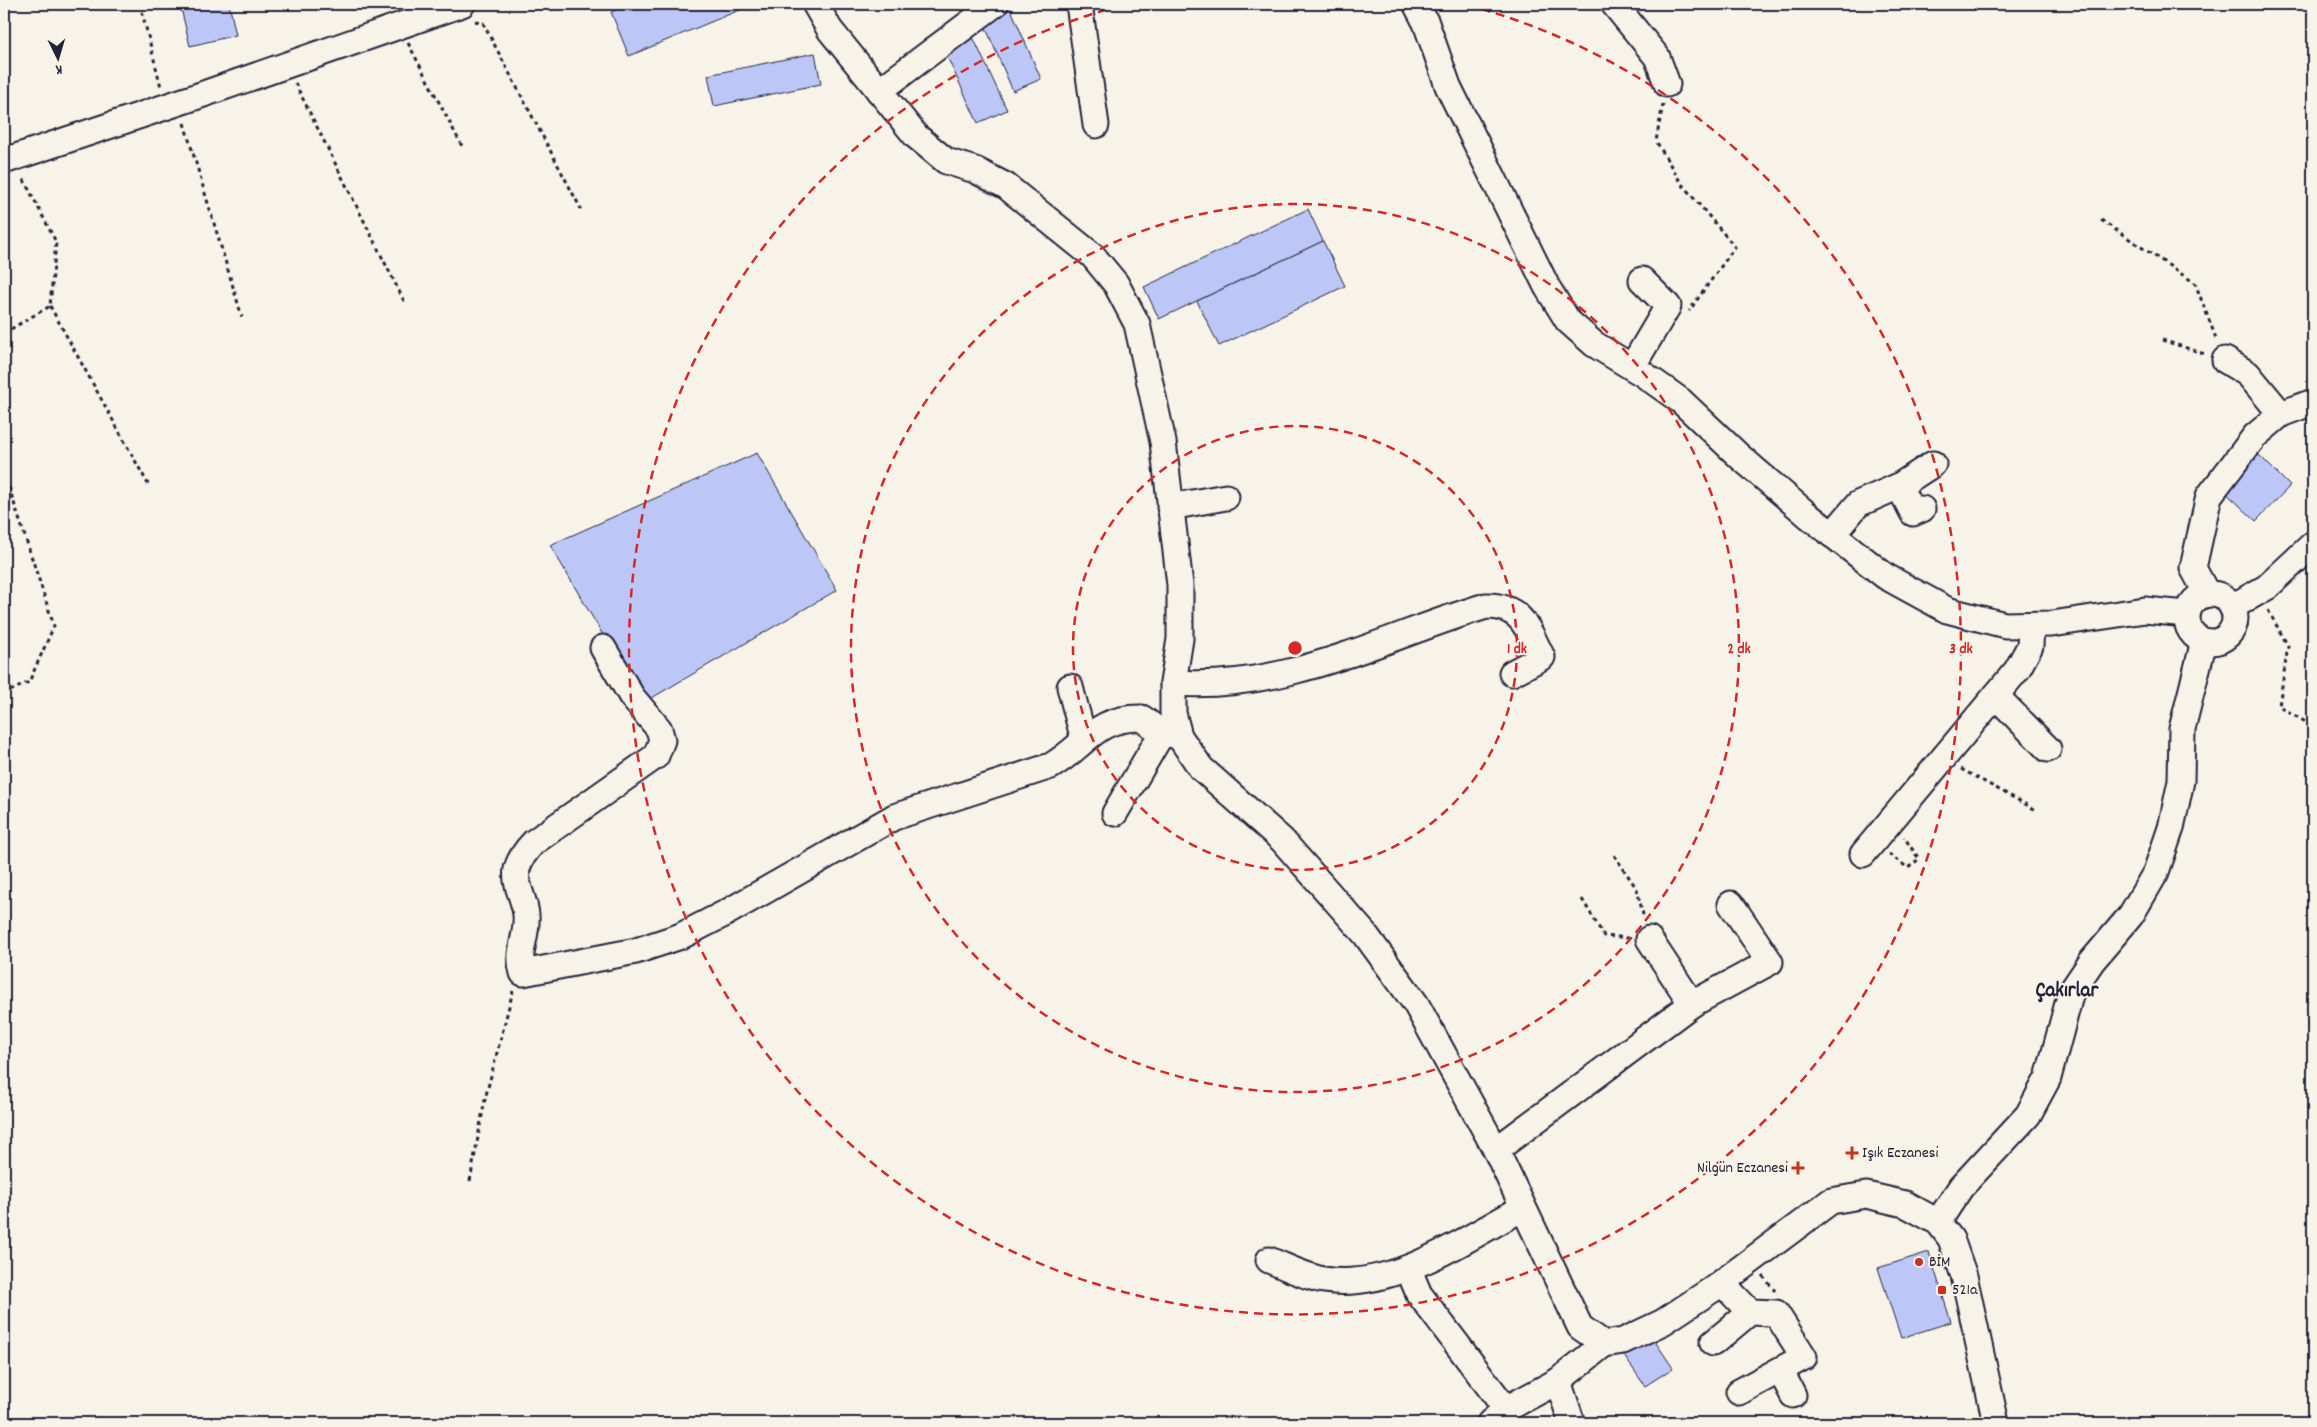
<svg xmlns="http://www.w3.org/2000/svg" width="2317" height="1427" viewBox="0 0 2317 1427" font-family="Dekko,sans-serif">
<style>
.building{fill:#bcc7f8;stroke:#22223b}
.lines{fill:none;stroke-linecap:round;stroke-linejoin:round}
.minor-casing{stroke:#22223b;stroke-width:29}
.path{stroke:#22223b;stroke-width:3;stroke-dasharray:4 4;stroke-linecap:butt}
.minor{stroke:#f7f3e8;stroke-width:25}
.ring{fill:none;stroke:#d62828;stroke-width:2.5;stroke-dasharray:9 6}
.poi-dot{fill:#c8321e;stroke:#f7f3e8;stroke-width:2}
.labels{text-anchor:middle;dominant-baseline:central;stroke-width:4;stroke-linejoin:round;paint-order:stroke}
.poi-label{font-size:16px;fill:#22223b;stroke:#f7f3e8;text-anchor:start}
.district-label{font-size:21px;font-weight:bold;fill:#22223b;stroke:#f7f3e8}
.centre{fill:#d62828;stroke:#f7f3e8;stroke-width:2.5}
.ring-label{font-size:15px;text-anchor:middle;font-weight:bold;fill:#d62828;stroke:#f7f3e8;stroke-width:4;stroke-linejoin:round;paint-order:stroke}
</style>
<rect width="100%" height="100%" fill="#f7f3e8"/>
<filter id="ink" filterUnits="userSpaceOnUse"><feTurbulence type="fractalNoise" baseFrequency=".02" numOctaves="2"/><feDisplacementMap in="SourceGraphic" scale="10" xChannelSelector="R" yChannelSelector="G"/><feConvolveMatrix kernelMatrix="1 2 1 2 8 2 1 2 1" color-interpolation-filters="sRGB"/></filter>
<g filter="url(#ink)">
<g class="building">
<polygon points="180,4 229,4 236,35 190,46"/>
<polygon points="630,4 754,4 629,56 611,12"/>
<polygon points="1010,7 1041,79 1013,91 982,19"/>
<polygon points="973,37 1007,110 978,123 944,50"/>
<polygon points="815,53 821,84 714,106 708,75"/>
<polygon points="1308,209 1323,241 1159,319 1144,287"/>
<polygon points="1323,241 1345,286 1219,346 1197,301"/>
<polygon points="757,453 837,590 643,703 550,545"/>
<polygon points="2259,455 2290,486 2256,521 2224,491"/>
<polygon points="1929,1252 1951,1322 1901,1338 1878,1268"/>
<polygon points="1650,1334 1673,1368 1645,1386 1622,1353"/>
</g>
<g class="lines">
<defs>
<g id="minor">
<polyline points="815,4 830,30 916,136 946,161 975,170 1006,186 1093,256 1116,284 1137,324 1163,442 1180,585 1180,639 1173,683 1173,713 1179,736 1201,768 1282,840 1365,934 1416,1004 1496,1150 1580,1327 1604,1344 1623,1341 1663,1322 1713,1289 1831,1201 1866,1195 1905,1204 1938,1222 1951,1239 1964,1276 1996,1423"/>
<polyline points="1079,4 1096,125"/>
<polyline points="1416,4 1426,23 1448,86 1547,287 1568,321 1594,344 1643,374 1681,401 1739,456 1810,517 1885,576 1947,610 2005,625 2052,624 2145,610 2187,614"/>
<polyline points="1614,4 1657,57 1667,84"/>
<polyline points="879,91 995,4"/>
<polyline points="4,161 195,97 462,4"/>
<polyline points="2225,360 2248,374 2281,414"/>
<polyline points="1632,367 1668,306 1642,280"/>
<polyline points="1899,486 1933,464"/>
<polyline points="1170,507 1226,497"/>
<polyline points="1832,535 1858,504 1899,486 1913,513 1922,509"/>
<polyline points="2207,594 2193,568 2209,496 2255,436 2281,414 2313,402"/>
<circle cx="2211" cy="618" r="24"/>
<polyline points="2232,607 2267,587 2313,544"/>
<path d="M 603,648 L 632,697 L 659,729 L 662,740 L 656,756 L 534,842 C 526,850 520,858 517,869 C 514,885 525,899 526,915 C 528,935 516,953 523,973 L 636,951 L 681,936 L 724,914 L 894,817 L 1051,766 C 1087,745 1095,717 1142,718 L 1162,733 L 1179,736"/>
<path d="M 1173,683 C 1288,691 1380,638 1486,606 C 1522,605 1528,630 1542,657 L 1512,673"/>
<polyline points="1070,687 1084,740"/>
<polyline points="1996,696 2048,749"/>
<polyline points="1115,813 1162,733"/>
<polyline points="1863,854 2017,670 2030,646 2031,625"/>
<polyline points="1649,939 1692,1004"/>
<polyline points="1496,1150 1692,1004 1770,962 1731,904"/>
<polyline points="1938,1222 1961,1187 2028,1115 2048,1078 2071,992 2092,961 2131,915 2156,872 2171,828 2181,781 2182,729 2204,641"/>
<path d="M 1269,1260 C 1287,1267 1306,1277 1324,1280 C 1392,1291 1465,1239 1523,1208"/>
<polyline points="1408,1268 1419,1294 1506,1409"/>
<polyline points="1713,1343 1750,1312 1722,1283"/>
<polyline points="1780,1370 1793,1395"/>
<polyline points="1558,1381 1572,1423"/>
<polyline points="1739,1392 1804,1357 1776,1313 1750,1312"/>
<polyline points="1490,1423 1506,1409 1558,1381 1604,1344"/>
</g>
</defs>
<use href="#minor" class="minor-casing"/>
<g class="path">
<polyline points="140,4 161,87"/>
<polyline points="475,21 483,23 581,209"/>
<polyline points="408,43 463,148"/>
<polyline points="295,83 405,303"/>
<polyline points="1663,104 1656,141 1681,183 1735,247 1689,311"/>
<polyline points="184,123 242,317"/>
<polyline points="2101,220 2195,283 2217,341"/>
<polyline points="50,306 148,484"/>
<polyline points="4,333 50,306 56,242 22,176"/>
<polyline points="2162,340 2205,354"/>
<polyline points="4,472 54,626 29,682 4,694"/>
<polyline points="2268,610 2288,646 2279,706 2309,724"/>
<polyline points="1961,769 2038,811"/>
<polyline points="1889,854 1908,868 1919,859 1904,837"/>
<polyline points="1614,855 1637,889 1644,919"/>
<polyline points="1582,899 1604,936 1629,938"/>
<polyline points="470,1181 485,1099 513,991"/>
<polyline points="1763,1276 1775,1291"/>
</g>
<use href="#minor" class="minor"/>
</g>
</g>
<g class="ring">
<circle cx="1295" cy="648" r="222"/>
<circle cx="1295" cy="648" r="444"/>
<path d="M1467 5A666 666 0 1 1 1123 5"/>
</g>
<g class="poi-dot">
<path d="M1849.5 1145.5h5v5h5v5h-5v5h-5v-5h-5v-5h5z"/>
<path d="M1795.5 1160.5h5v5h5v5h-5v5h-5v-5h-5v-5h5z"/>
<circle cx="1919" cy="1262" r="5"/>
<rect x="1937" y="1285" width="10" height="10" rx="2.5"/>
</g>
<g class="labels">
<g class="poi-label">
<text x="1862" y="1153">Işık Eczanesi</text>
<text x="1788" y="1168" text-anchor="end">Nilgün Eczanesi</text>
<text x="1929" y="1262">BİM</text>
<text x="1952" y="1290">521a</text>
</g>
<g class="district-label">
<text x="2067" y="992">Çakırlar</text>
</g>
</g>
<circle cx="1295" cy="648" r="8" class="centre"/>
<g class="ring-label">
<text x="1517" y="653">1 dk</text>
<text x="1739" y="653">2 dk</text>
<text x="1961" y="653">3 dk</text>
</g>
<rect width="2317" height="1427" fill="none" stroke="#f7f3e8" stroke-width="20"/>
<rect x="10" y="10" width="2297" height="1407" fill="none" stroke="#22223b" stroke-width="2" filter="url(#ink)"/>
<g transform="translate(58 58) rotate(175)" stroke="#f7f3e8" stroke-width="4" paint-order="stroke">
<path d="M0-4L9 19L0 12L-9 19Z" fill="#22223b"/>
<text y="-8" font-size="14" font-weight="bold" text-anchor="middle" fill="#22223b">K</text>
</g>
</svg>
